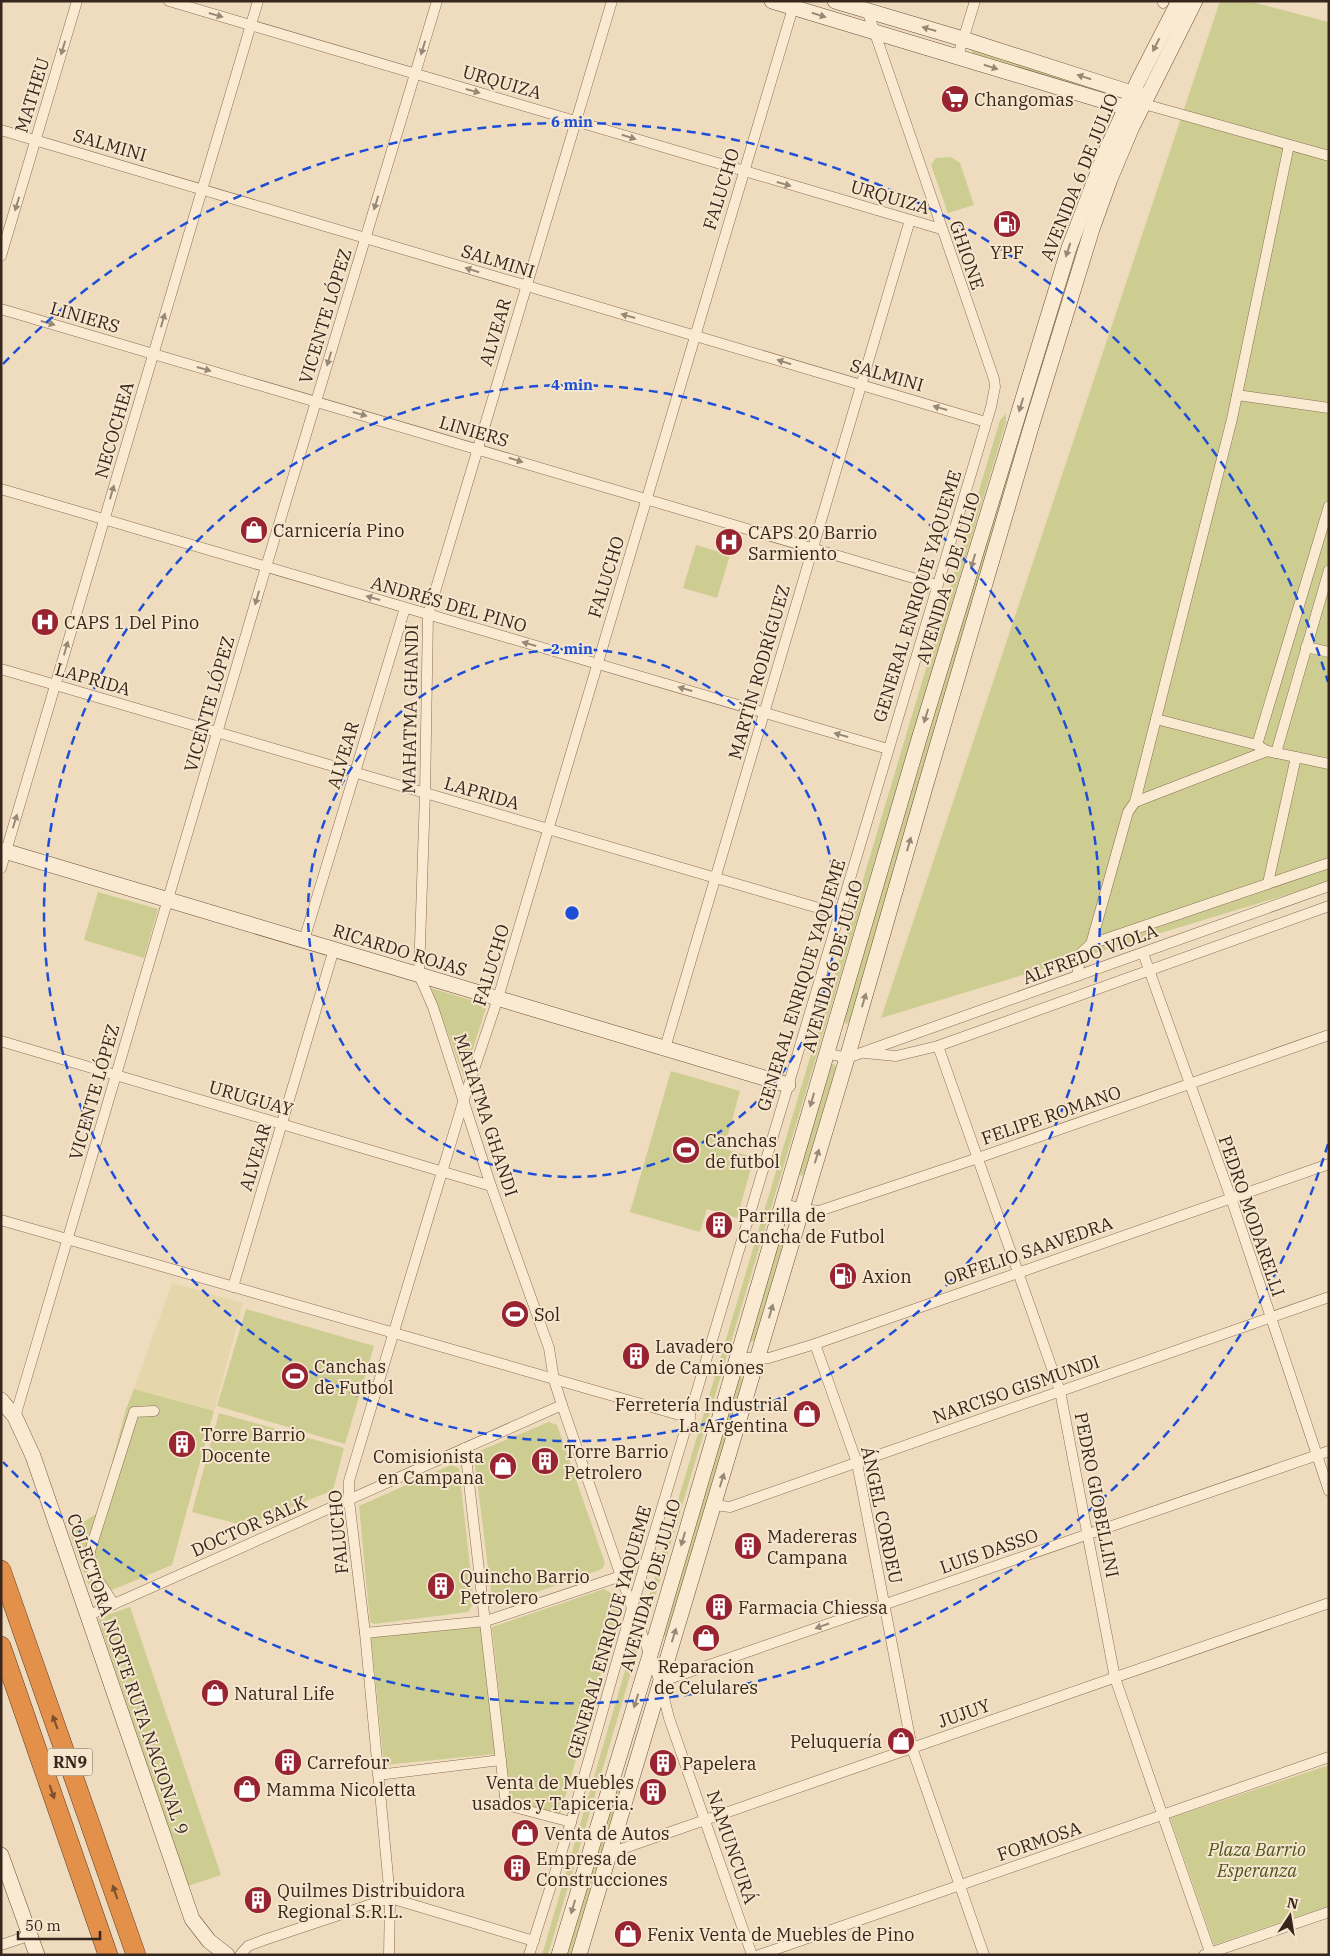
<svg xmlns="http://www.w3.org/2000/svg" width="1330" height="1956" viewBox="0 0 1330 1956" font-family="'IBM Plex Serif',serif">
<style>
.farmland{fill:#e5d6ab}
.green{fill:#cdcd92}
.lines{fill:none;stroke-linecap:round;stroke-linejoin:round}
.street-casing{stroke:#886c56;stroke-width:11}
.secondary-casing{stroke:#6a4d3a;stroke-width:16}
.highway-casing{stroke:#553a2b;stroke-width:20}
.street{stroke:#faead1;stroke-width:10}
.secondary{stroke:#faead1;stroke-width:15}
.highway{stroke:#e3904a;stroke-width:19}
.oneway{fill:#988876}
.oneway2{fill:#7c502e}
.ring{fill:none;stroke:#1d4ed8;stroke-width:2.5;stroke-dasharray:9 6}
.labels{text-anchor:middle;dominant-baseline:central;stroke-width:4;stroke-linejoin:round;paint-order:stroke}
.shield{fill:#f6e6ce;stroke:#706051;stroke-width:1}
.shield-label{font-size:16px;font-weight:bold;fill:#37261b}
.street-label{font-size:18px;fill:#37261b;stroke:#f6e6ce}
.poi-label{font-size:18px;fill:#37261b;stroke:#f6e6ce;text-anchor:start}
.park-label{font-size:18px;font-style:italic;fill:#4c5421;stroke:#f6e6ce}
.centre{fill:#1d4ed8;stroke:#f6e6ce;stroke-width:2.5}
.ring-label{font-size:15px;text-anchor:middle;font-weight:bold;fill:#1d4ed8;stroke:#f6e6ce;stroke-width:4;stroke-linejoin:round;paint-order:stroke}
</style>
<rect width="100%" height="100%" fill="#efdbbe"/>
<polygon class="farmland" points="172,1283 243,1303 214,1411 134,1389"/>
<g class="green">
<polygon points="1220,1 1248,1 1329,22 1329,882 881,1018"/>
<polygon points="973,50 1117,94 1117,96 1115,98 972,53"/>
<polygon points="1127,119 850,1022 846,1024 844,1020 1031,391 1093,194"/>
<polygon points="951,157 960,163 974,205 948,213 931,165 936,158"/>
<polygon points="1006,414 1006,422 650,1613 647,1615 645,1611 1000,420"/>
<polygon points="696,545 730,555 717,598 683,588"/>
<polygon points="98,892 158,909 144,958 84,940"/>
<polygon points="431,988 487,1005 464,1077"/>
<polygon points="832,1064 834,1064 836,1067 804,1174 801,1176 799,1172"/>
<polygon points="671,1071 740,1091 724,1149 754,1157 737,1218 707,1209 700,1232 630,1212"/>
<polygon points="782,1230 784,1230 786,1234 755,1340 751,1342 750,1341"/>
<polygon points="246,1309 374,1346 345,1444 217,1406"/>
<polygon points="739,1376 741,1376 743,1379 668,1635 665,1637 663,1636"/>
<polygon points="134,1389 214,1411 172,1565 105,1593 91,1592 69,1531 99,1512 126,1409"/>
<polygon points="219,1413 344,1448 333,1490 246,1526 192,1512"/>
<polygon points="549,1422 557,1425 605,1563 602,1569 500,1605 492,1600 474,1456 479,1451"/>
<polygon points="451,1465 459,1468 474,1603 468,1612 374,1624 370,1622 359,1506"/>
<polygon points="604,1589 614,1595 619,1610 560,1815 510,1800 492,1627"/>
<polygon points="130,1607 221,1875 188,1886 98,1618"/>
<polygon points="481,1626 495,1754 384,1765 371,1637"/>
<polygon points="635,1648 637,1652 548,1955 542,1955 631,1650"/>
<polygon points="1329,1765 1329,1906 1214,1945 1170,1818"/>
<polygon points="621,1781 623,1783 572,1955 566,1955 619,1782"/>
</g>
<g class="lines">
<defs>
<g id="street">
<polyline points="169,1 941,229"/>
<polyline points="612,1 428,615 425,793 419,975 433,1007 491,1186 549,1348 554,1380 562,1405 632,1608 660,1682 669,1718 752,1955"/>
<polyline points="1163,3 1164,1"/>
<polyline points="958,56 975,1"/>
<polyline points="1144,104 1329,156"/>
<polyline points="1,130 986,422"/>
<polyline points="1,256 77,1"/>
<polyline points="1,309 937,585"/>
<polyline points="1237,395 1329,408"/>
<polyline points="1,489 888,749"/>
<polyline points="1306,647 1329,652"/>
<polyline points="1,669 839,914"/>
<polyline points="1156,719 1257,745 1267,751 1329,764"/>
<polyline points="1257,745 1329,506"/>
<polyline points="1276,753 1329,570"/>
<polyline points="1135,802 1267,751"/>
<polyline points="1,868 258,1"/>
<polyline points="1268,883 1296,757"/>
<polyline points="304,940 405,608"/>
<polyline points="1091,944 1329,863"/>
<polyline points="1143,953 1231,1198 1329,1491"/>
<polyline points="1077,976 1081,953 1091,944 1128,812 1135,802 1232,419 1289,145"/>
<polyline points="1,1041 491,1186"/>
<polyline points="938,1046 1060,1391 1115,1678 1211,1955"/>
<polyline points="665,1048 910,220"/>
<polyline points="826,1053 847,1058 1329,886"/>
<polyline points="865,1053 896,1056 938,1046 1329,906"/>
<polyline points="782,1203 801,1209 819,1211 978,1158 1329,1035"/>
<polyline points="1,1220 690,1418"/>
<polyline points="233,1287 334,949"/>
<polyline points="815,1344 857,1463 912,1748 984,1955"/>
<polyline points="736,1358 769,1358 815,1344 1329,1164"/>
<polyline points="15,1417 266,567 437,1"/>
<polyline points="465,1448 505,1797 509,1803 514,1807 571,1822"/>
<polyline points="714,1505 730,1507 1329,1297"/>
<polyline points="114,1604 92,1571 90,1551 134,1412 154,1411"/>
<polyline points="87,1616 562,1405"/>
<polyline points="365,1633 486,1621 621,1576"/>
<polyline points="660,1682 1329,1451"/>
<polyline points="378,1775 501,1760"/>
<polyline points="610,1853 1329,1603"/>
<polyline points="1,1945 31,1935"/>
<polyline points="240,1955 248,1946 264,1940 390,1898 534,1941"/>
<polyline points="389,1955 390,1898 365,1633 349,1500 349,1481 464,1099 498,998 795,1"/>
<polyline points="529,1955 571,1822 632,1608 991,407 995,387 994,379 867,10"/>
<polyline points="759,1955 1329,1757"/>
<polyline points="1204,1955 1329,1912"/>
</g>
<g id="secondary">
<polyline points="772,1 1134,110"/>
<polyline points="835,1 963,39 1141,96"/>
<polyline points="1,850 788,1085"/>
<polyline points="1,1400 15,1417 33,1456 192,1919 209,1941 227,1955"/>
<polyline points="1,1855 37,1955"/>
<polyline points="559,1955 650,1655 919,739 1069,248 1106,151 1138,81 1179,1"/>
<polyline points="579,1955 847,1058 926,784 1032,424 1092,229 1110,179 1131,129 1195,1"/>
</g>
<g id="highway">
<polyline points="1,1570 136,1955"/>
<polyline points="1,1646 108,1955"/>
</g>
</defs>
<use href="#street" class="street-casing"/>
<use href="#secondary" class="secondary-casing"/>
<use href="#highway" class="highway-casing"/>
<use href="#street" class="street"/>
<use href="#secondary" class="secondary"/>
<use href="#highway" class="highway"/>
</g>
<defs><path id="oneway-solid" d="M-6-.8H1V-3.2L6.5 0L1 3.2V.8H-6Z" transform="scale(1.25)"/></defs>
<g class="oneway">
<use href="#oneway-solid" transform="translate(216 15) rotate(16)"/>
<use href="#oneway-solid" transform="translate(819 15) rotate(17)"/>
<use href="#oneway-solid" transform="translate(929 29) rotate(-164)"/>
<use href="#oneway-solid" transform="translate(1156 45) rotate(117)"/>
<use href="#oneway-solid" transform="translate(63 48) rotate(107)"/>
<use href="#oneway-solid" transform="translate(423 48) rotate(107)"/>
<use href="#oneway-solid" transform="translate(991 67) rotate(17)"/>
<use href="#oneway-solid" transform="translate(1084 77) rotate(-162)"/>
<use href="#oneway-solid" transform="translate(473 91) rotate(16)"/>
<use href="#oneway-solid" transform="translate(629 137) rotate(17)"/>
<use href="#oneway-solid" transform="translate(784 184) rotate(16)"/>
<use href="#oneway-solid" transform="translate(376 203) rotate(107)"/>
<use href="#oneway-solid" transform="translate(17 204) rotate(107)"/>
<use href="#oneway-solid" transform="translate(1068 250) rotate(108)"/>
<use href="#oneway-solid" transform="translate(472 270) rotate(-163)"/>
<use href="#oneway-solid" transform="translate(628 316) rotate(-164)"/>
<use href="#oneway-solid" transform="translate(163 320) rotate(-74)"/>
<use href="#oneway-solid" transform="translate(48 323) rotate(16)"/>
<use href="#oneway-solid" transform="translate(329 359) rotate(107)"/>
<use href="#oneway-solid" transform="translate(784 362) rotate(-163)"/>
<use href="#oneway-solid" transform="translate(204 369) rotate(16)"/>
<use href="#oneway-solid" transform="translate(1021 405) rotate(107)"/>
<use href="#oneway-solid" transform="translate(940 408) rotate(-164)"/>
<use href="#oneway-solid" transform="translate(360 414) rotate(16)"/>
<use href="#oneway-solid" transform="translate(516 460) rotate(17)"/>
<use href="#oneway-solid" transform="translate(112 492) rotate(-74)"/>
<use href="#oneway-solid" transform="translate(973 561) rotate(107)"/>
<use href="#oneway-solid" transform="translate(257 598) rotate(106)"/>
<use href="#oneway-solid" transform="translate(373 598) rotate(-164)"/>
<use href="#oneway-solid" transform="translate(529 644) rotate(-164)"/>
<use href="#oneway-solid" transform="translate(66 648) rotate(-74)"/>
<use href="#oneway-solid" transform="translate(685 689) rotate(-164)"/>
<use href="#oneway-solid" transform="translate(926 716) rotate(107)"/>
<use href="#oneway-solid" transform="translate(841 735) rotate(-164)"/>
<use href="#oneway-solid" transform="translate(15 821) rotate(-73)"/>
<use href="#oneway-solid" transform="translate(909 844) rotate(-74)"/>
<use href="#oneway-solid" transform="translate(864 1000) rotate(-74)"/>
<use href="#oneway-solid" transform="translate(812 1100) rotate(106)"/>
<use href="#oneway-solid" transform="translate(817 1156) rotate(-73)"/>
<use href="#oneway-solid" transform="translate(771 1311) rotate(-74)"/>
<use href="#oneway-solid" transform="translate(722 1480) rotate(-73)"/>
<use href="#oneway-solid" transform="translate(683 1539) rotate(106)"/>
<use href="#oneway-solid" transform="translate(822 1626) rotate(161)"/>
<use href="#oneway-solid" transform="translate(674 1635) rotate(-73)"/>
<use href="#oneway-solid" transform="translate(636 1701) rotate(107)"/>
<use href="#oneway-solid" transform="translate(573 1907) rotate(107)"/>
</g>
<g class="oneway2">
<use href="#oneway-solid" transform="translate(55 1722) rotate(-110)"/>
<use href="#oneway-solid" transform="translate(52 1792) rotate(71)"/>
<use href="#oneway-solid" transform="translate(115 1892) rotate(-109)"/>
</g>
<g class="ring">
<circle cx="572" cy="913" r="264"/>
<circle cx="572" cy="913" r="528"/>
<path d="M1328 1144A791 791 0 0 1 3 1462M3 364A791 791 0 0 1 1328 682"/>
</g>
<defs>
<symbol id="supermarket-disc" viewBox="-11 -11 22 22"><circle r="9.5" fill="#992431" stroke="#f6e6ce"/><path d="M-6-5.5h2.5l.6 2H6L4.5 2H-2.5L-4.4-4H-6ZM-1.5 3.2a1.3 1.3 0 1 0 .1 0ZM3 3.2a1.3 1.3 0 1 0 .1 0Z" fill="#fff"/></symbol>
<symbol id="fuel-disc" viewBox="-11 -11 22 22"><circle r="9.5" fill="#992431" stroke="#f6e6ce"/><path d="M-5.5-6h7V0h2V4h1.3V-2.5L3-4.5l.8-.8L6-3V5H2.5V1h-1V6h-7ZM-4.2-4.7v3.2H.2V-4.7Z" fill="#fff"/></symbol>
<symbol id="shop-disc" viewBox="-11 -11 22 22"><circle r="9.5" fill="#992431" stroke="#f6e6ce"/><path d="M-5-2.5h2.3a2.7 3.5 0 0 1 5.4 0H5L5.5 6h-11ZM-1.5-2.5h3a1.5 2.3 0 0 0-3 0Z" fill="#fff"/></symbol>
<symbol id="hospital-disc" viewBox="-11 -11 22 22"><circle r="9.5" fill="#992431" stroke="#f6e6ce"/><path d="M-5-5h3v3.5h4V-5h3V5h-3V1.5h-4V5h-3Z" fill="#fff"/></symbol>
<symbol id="stadium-disc" viewBox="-11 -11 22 22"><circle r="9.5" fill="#992431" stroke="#f6e6ce"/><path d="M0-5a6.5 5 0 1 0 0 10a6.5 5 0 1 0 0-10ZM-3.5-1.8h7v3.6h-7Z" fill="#fff"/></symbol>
<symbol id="building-disc" viewBox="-11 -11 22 22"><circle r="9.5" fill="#992431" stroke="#f6e6ce"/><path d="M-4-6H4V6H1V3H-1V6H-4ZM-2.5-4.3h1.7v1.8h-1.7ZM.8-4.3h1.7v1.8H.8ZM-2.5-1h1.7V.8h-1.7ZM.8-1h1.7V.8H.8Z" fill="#fff"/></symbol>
</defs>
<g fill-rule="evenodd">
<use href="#supermarket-disc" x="939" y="83" width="32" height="32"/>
<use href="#fuel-disc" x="991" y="208" width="32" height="32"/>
<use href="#shop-disc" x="238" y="514" width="32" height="32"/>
<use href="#hospital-disc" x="713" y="526" width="32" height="32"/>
<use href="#hospital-disc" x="29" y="606" width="32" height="32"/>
<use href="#stadium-disc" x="670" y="1134" width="32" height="32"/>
<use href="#building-disc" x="703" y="1209" width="32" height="32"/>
<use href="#fuel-disc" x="827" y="1260" width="32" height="32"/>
<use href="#stadium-disc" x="499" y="1298" width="32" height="32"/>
<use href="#building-disc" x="620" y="1340" width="32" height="32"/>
<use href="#stadium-disc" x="279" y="1360" width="32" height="32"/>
<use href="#shop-disc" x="791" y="1398" width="32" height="32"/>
<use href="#building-disc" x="166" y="1428" width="32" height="32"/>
<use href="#building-disc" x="529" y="1445" width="32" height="32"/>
<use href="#shop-disc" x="487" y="1450" width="32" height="32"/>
<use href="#building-disc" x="732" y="1530" width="32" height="32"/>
<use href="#building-disc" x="425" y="1570" width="32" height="32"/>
<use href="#building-disc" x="703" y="1591" width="32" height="32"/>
<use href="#shop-disc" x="690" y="1622" width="32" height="32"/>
<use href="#shop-disc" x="199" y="1677" width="32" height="32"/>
<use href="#shop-disc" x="885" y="1725" width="32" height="32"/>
<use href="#building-disc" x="272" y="1746" width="32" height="32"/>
<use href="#building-disc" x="647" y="1747" width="32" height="32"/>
<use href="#shop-disc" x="231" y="1773" width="32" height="32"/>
<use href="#building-disc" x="637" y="1776" width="32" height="32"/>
<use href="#shop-disc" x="509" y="1817" width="32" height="32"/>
<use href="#building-disc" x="501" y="1852" width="32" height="32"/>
<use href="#building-disc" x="242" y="1884" width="32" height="32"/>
<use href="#shop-disc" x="612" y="1918" width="32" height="32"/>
</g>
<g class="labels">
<rect class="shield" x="47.5" y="1748.5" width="45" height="27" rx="4"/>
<g class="shield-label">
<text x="70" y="1762">RN9</text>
</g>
<g class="street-label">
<text transform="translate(502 82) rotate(16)">URQUIZA</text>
<text transform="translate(32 95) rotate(-73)">MATHEU</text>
<text transform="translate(110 145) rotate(16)">SALMINI</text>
<text transform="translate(1079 177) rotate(-68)">AVENIDA 6 DE JULIO</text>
<text transform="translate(721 189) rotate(-73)">FALUCHO</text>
<text transform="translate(890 197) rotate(16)">URQUIZA</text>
<text transform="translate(967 255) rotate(71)">GHIONE</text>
<text transform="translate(498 261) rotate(17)">SALMINI</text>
<text transform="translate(325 316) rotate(-73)">VICENTE LÓPEZ</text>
<text transform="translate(85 317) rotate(16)">LINIERS</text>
<text transform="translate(495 332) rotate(-73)">ALVEAR</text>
<text transform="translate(887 375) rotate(16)">SALMINI</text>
<text transform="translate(114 430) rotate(-74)">NECOCHEA</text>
<text transform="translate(474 431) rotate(16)">LINIERS</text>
<text transform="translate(606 577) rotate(-73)">FALUCHO</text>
<text transform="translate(948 578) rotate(-73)">AVENIDA 6 DE JULIO</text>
<text transform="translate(917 596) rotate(-73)">GENERAL ENRIQUE YAQUEME</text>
<text transform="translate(449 604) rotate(16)">ANDRÉS DEL PINO</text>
<text transform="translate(759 672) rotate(-74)">MARTÍN RODRÍGUEZ</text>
<text transform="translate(93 679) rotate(16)">LAPRIDA</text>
<text transform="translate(209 704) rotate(-74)">VICENTE LÓPEZ</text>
<text transform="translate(410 709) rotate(-89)">MAHATMA GHANDI</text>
<text transform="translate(343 755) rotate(-73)">ALVEAR</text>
<text transform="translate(482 793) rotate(16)">LAPRIDA</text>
<text transform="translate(400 950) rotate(17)">RICARDO ROJAS</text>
<text transform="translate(1090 954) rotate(-20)">ALFREDO VIOLA</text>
<text transform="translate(491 965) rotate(-73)">FALUCHO</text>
<text transform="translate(832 966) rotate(-74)">AVENIDA 6 DE JULIO</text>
<text transform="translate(801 985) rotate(-73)">GENERAL ENRIQUE YAQUEME</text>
<text transform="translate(94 1092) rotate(-74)">VICENTE LÓPEZ</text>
<text transform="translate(251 1098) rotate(16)">URUGUAY</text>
<text transform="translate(486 1115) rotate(72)">MAHATMA GHANDI</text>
<text transform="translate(1051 1115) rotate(-19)">FELIPE ROMANO</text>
<text transform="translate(255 1157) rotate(-73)">ALVEAR</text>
<text transform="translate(1252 1216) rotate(71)">PEDRO MODARELLI</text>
<text transform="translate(1028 1251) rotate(-19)">ORFELIO SAAVEDRA</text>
<text transform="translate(1016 1389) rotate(-19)">NARCISO GISMUNDI</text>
<text transform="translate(1097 1495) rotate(79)">PEDRO GIOBELLINI</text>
<text transform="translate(882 1515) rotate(78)">ÁNGEL CORDEU</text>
<text transform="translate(249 1526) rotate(-24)">DOCTOR SALK</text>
<text transform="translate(338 1532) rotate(-95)">FALUCHO</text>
<text transform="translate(989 1551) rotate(-19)">LUIS DASSO</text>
<text transform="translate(650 1585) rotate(-74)">AVENIDA 6 DE JULIO</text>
<text transform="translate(609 1632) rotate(-74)">GENERAL ENRIQUE YAQUEME</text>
<text transform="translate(128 1674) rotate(71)">COLECTORA NORTE RUTA NACIONAL 9</text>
<text transform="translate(964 1713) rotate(-19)">JUJUY</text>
<text transform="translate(1039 1841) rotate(-19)">FORMOSA</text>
<text transform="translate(732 1847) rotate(71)">NAMUNCURÁ</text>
</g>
<g class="poi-label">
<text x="974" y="99">Changomas</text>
<text x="1007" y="252" text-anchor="middle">YPF</text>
<text x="273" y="530">Carnicería Pino</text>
<text x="748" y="532">CAPS 20 Barrio<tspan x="748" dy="21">Sarmiento</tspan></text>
<text x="64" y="622">CAPS 1 Del Pino</text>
<text x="705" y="1140">Canchas<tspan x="705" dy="21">de futbol</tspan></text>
<text x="738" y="1215">Parrilla de<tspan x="738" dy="21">Cancha de Futbol</tspan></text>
<text x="862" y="1276">Axion</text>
<text x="534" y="1314">Sol</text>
<text x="655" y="1346">Lavadero<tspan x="655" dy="21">de Camiones</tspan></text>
<text x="314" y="1366">Canchas<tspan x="314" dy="21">de Futbol</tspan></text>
<text x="788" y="1404" text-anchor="end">Ferretería Industrial<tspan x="788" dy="21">La Argentina</tspan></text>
<text x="201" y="1434">Torre Barrio<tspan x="201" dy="21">Docente</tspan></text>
<text x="564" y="1451">Torre Barrio<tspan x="564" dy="21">Petrolero</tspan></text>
<text x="484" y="1456" text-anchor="end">Comisionista<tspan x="484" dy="21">en Campana</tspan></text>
<text x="767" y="1536">Madereras<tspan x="767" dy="21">Campana</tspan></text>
<text x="460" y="1576">Quincho Barrio<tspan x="460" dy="21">Petrolero</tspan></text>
<text x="738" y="1607">Farmacia Chiessa</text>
<text x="706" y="1666" text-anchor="middle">Reparacion<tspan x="706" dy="21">de Celulares</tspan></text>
<text x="234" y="1693">Natural Life</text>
<text x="882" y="1741" text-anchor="end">Peluquería</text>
<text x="307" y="1762">Carrefour</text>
<text x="682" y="1763">Papelera</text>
<text x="634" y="1782" text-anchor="end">Venta de Muebles<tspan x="634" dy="21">usados y Tapiceria.</tspan></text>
<text x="266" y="1789">Mamma Nicoletta</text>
<text x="544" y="1833">Venta de Autos</text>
<text x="536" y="1858">Empresa de<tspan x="536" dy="21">Construcciones</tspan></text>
<text x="277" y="1890">Quilmes Distribuidora<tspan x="277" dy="21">Regional S.R.L.</tspan></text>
<text x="647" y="1934">Fenix Venta de Muebles de Pino</text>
</g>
<g class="park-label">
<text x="1257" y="1849">Plaza Barrio<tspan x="1257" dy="21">Esperanza</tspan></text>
</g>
</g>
<circle cx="572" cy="913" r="8" class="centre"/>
<g class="ring-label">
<text x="572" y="127">6 min</text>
<text x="572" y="390">4 min</text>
<text x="572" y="654">2 min</text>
</g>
<rect width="1330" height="1956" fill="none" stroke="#37261b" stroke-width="5"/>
<g transform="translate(1290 1916) rotate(12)" stroke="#f6e6ce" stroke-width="4" paint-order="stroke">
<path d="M0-4L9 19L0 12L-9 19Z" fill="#37261b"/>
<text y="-8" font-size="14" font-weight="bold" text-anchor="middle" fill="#37261b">N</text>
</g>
<path d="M18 1931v8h82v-8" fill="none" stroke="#37261b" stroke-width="2.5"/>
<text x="25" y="1931" font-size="15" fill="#37261b" stroke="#f6e6ce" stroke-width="4" paint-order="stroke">50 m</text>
</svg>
